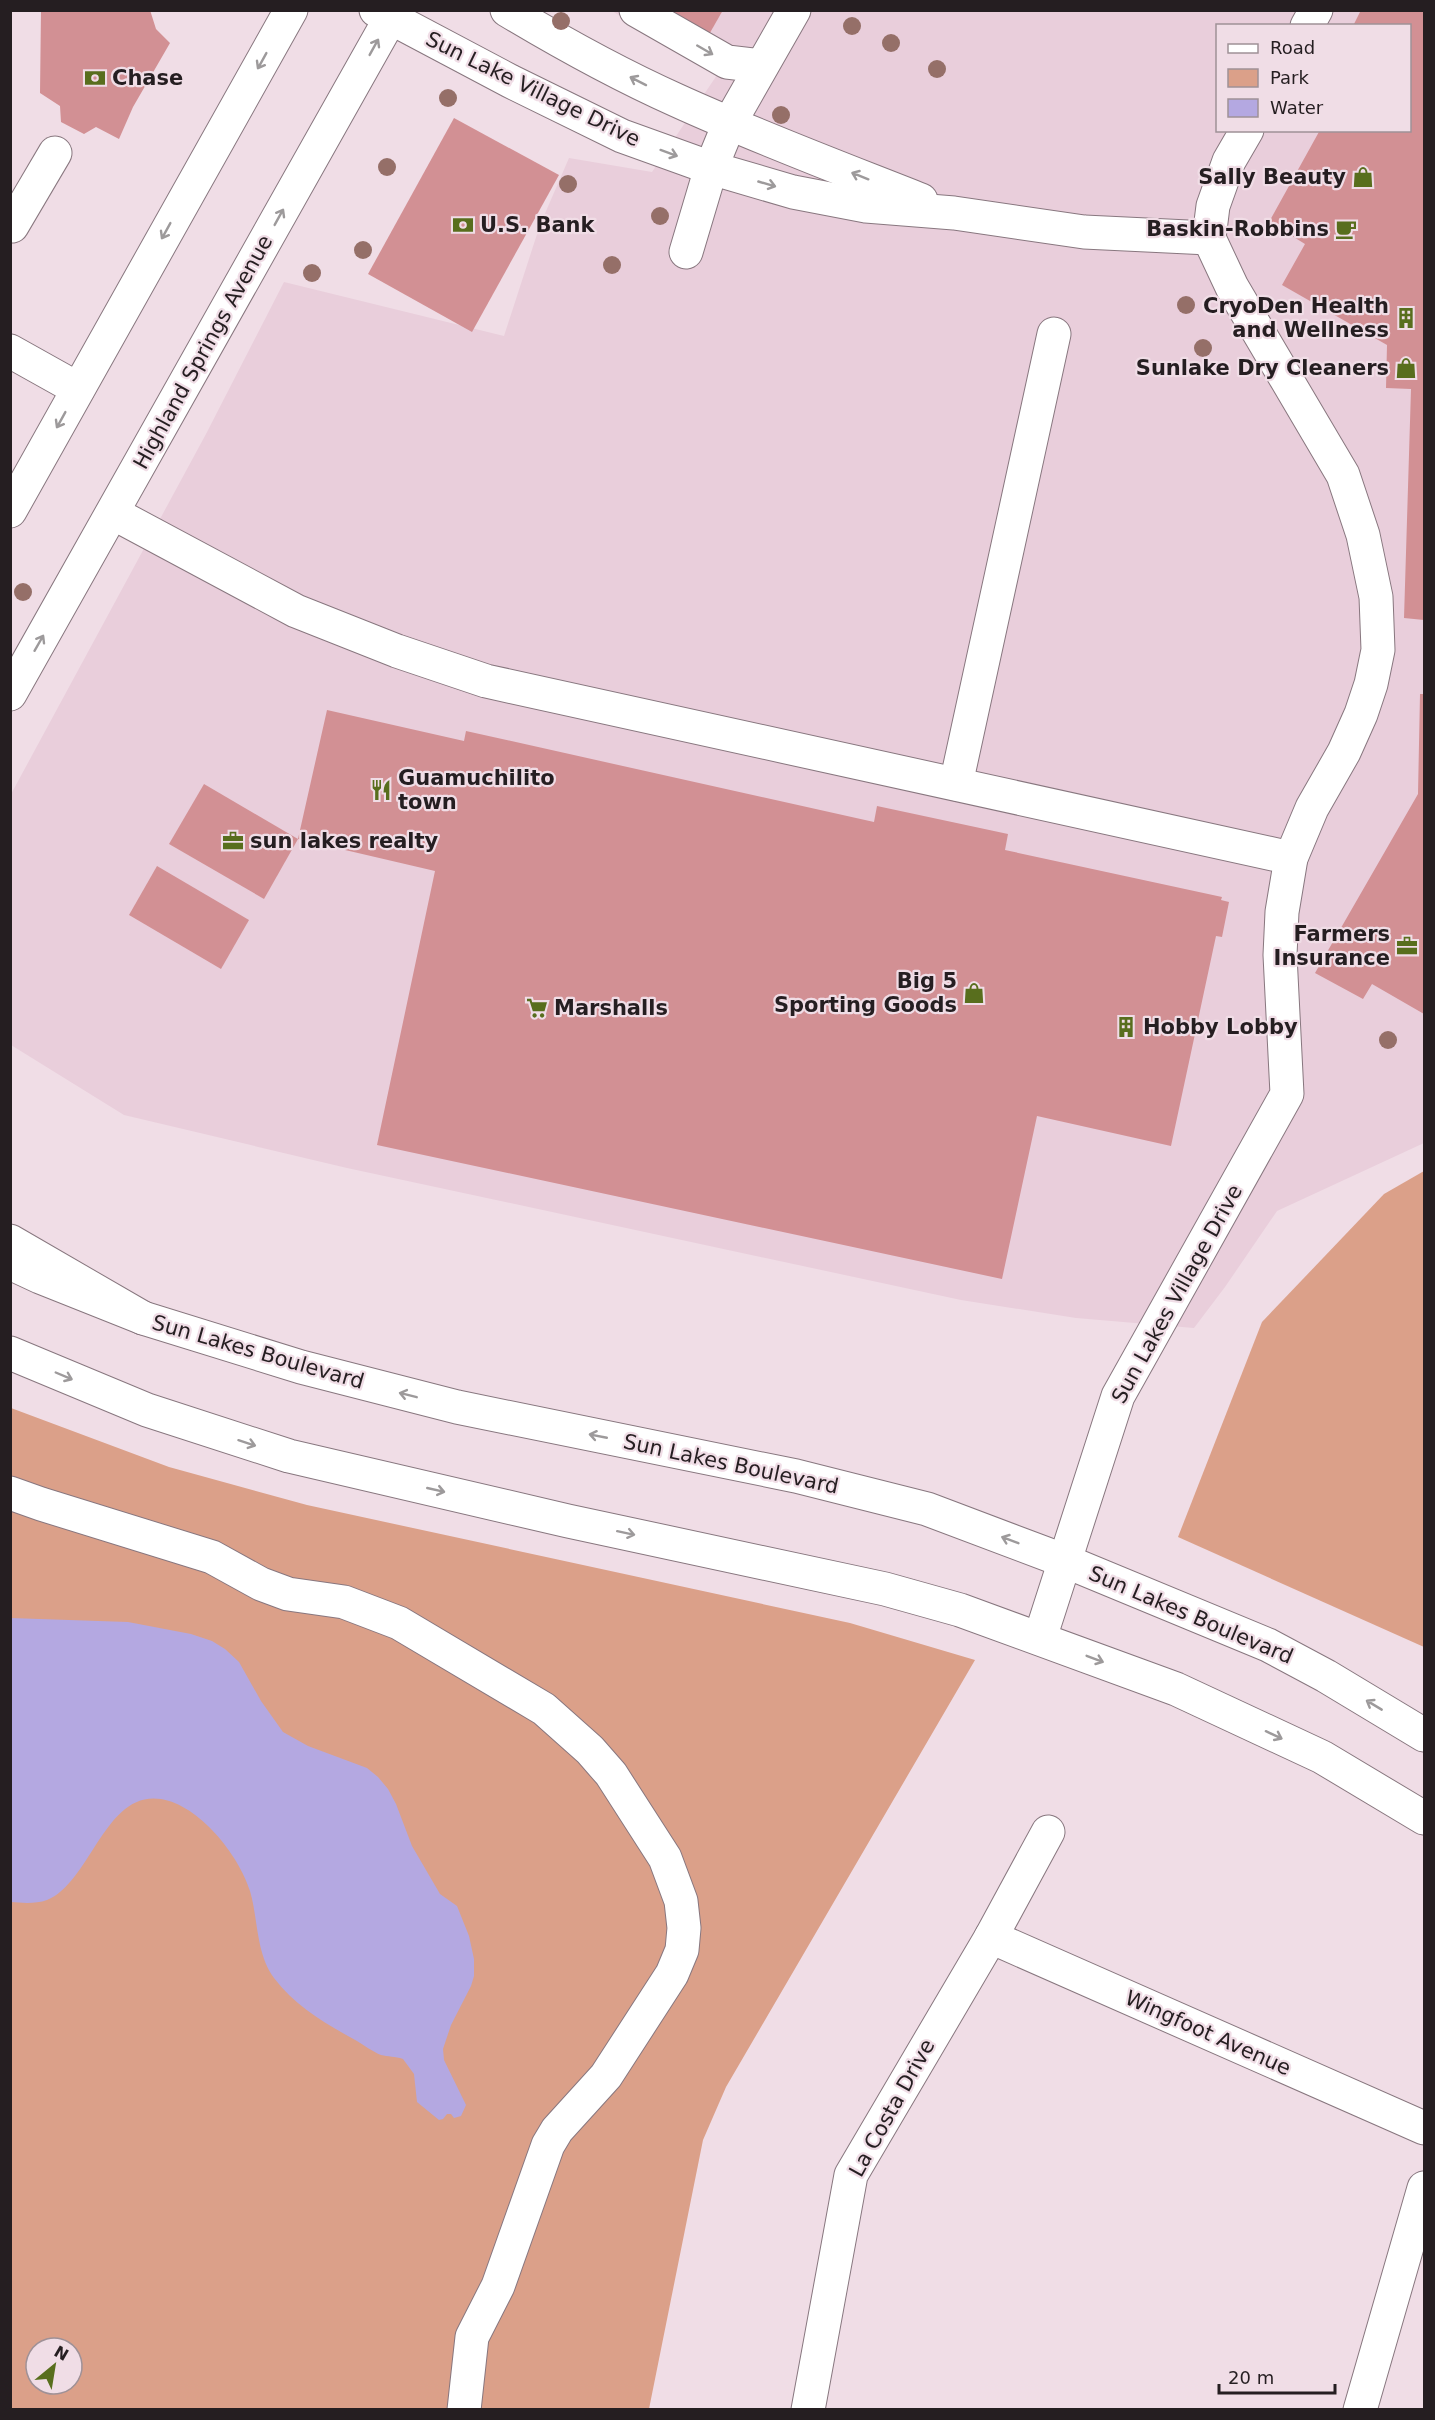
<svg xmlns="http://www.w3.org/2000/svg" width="1435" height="2420" viewBox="0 0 1435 2420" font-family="'DejaVu Sans',sans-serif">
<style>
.built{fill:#e9cedb;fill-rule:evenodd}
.green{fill:#dba089;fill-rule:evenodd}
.water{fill:#b4a8e1}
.building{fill:#d29094}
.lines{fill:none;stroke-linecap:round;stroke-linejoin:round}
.minor-casing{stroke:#88777f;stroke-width:35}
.major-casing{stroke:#88777f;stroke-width:35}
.minor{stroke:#fff;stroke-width:33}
.major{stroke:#fff;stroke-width:33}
.tree{fill:#956f68}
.oneway{stroke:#9d9a9b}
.labels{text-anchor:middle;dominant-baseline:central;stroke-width:4.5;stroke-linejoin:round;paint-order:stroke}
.poi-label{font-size:21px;font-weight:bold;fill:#251e21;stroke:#f0dde6;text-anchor:start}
.street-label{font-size:21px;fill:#251e21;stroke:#f0dde6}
</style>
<rect width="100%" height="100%" fill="#f0dde6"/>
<path class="built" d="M 612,11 L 1424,11 L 1424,1143 L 1277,1211 L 1225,1287 L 1194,1328 L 1076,1318 L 961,1300 L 347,1168 L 124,1115 L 11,1045 L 10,796 L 206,434 L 284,282 L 504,336 L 540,225 L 569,158 L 652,172 L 717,75 ZM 1218,26 L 1410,26 L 1410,130 L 1218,130 Z"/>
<g class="green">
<polygon points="1424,1171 1424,1647 1178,1537 1262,1322 1384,1194"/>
<path d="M 11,1408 L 169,1467 L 307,1505 L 850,1623 L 975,1660 L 726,2087 L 703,2140 L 649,2409 L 11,2409 ZM 36,2348 L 72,2348 L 72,2384 L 36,2384 Z"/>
</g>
<path class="water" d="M 10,1618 L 128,1622 L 191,1634 L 212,1641 L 225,1649 L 239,1662 L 261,1701 L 283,1732 L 308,1746 L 367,1768 L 378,1777 L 388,1789 L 396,1804 L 412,1846 L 440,1894 L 457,1906 L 469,1936 L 474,1959 L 474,1976 L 471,1986 L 451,2025 L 443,2049 L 444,2060 L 466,2105 L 461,2116 L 454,2118 L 451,2114 L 447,2114 L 443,2119 L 439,2120 L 417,2102 L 414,2074 L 403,2059 C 395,2056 388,2057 381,2055 C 373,2052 364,2045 357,2041 C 326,2024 296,2007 274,1978 C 256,1954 258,1918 250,1891 C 239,1855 199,1805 161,1799 C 105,1790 91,1882 47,1900 C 36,1904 22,1903 11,1902 Z"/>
<g class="building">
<polygon points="41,10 150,10 156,29 170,43 133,107 119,139 96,127 84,134 61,122 60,106 40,93"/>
<polygon points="662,10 723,10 707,38"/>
<polygon points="1361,10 1424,10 1424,620 1404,618 1411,389 1386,388 1387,345 1282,285 1305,244 1269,222 1320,130 1410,130 1410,26 1353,26"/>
<polygon points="454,118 559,175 472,332 368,274"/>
<polygon points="1420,694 1424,694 1424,1014 1372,984 1363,999 1315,973 1418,794"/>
<polygon points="327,710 464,741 466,731 874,822 877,806 1008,834 1005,850 1222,897 1221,900 1229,902 1222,937 1216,936 1171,1146 1037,1116 1002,1279 377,1145 435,871 298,839"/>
<polygon points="204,784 298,839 264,899 169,844"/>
<polygon points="157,866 249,920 221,969 129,915"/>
</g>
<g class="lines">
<defs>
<g id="minor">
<polyline points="376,10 510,81 622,136 711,168 793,192 866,206 954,213 1084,232 1209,238"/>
<path d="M 507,10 C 562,43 618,74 676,100 C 757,137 840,168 921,200"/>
<polyline points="636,10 727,62 761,66"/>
<polyline points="1307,26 1316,10"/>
<polyline points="12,226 55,153"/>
<polyline points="686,252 711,168 729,124 794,10"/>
<polyline points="10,351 78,389"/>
<polyline points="113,513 296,611 397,651 486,681 1291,858"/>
<polyline points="956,784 1054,334"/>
<polyline points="10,1263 40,1277 143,1318 301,1367 457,1407 796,1476 927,1509 1065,1561 1268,1645 1326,1676 1424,1735"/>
<polyline points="10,1353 147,1410 289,1456 568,1521 885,1589 960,1610 1176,1689 1322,1757 1424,1818"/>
<polyline points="10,1493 41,1504 212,1557 261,1584 288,1594 344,1602 399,1623 544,1709 590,1750 611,1774 665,1858 681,1901 684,1928 682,1950 672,1974 606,2076 557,2130 548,2145 498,2286 472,2337 464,2410"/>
<polyline points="1040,1638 1118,1396 1287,1094 1280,955 1282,912 1291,858 1312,808 1344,752 1361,714 1371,684 1378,650 1376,597 1363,535 1343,475 1232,287 1209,238 1213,206 1229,161 1247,130"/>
<polyline points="991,1937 1424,2128"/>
<polyline points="808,2410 851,2175 991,1937 1048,1832"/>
<polyline points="1360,2410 1424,2188"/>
</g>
<g id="major">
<polyline points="10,511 291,10"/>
<polyline points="10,694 395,10"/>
<polyline points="10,1241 143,1318"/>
</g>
</defs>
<use href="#minor" class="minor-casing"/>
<use href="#major" class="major-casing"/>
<use href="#minor" class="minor"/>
<use href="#major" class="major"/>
</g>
<g class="tree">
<circle cx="561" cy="21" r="9"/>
<circle cx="852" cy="26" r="9"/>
<circle cx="891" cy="43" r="9"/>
<circle cx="937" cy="69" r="9"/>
<circle cx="448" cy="98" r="9"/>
<circle cx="781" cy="115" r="9"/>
<circle cx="387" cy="167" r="9"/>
<circle cx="568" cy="184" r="9"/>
<circle cx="660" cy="216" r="9"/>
<circle cx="363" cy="250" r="9"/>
<circle cx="612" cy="265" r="9"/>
<circle cx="312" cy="273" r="9"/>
<circle cx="1186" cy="305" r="9"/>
<circle cx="1203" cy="348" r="9"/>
<circle cx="23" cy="592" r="9"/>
<circle cx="1388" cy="1040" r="9"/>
</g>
<defs><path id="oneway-shaft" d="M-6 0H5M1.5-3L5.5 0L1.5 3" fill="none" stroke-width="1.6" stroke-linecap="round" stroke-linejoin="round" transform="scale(1.5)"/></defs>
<g class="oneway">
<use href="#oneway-shaft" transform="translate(374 47) rotate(-61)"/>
<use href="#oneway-shaft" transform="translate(705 50) rotate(30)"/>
<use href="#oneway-shaft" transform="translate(262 61) rotate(119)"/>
<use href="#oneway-shaft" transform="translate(638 81) rotate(-153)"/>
<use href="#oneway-shaft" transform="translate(669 153) rotate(20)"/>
<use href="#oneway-shaft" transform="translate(860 176) rotate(-158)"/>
<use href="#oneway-shaft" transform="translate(767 184) rotate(16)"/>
<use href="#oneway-shaft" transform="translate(279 217) rotate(-61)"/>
<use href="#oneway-shaft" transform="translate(166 231) rotate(119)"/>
<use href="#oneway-shaft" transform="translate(61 420) rotate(119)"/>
<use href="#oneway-shaft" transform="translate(39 643) rotate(-60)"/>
<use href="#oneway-shaft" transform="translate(64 1376) rotate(23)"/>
<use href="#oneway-shaft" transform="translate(408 1395) rotate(-166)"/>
<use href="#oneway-shaft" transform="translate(598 1436) rotate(-169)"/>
<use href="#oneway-shaft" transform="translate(247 1443) rotate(18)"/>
<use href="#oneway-shaft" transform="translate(436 1490) rotate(13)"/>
<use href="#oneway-shaft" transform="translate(626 1533) rotate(12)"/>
<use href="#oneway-shaft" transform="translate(1010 1540) rotate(-159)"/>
<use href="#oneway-shaft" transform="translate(1095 1659) rotate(21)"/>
<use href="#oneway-shaft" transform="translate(1374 1705) rotate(-149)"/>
<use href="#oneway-shaft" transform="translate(1274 1735) rotate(25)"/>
</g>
<defs>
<symbol id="bank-bare" viewBox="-9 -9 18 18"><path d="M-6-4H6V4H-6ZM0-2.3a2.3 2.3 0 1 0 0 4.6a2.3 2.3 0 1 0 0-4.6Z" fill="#586e1d" stroke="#f0dde6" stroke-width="2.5" paint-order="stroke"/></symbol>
<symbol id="shop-bare" viewBox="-9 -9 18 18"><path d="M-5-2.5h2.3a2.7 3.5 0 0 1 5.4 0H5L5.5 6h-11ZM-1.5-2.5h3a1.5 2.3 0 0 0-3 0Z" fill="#586e1d" stroke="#f0dde6" stroke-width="2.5" paint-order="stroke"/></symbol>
<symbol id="cafe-bare" viewBox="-9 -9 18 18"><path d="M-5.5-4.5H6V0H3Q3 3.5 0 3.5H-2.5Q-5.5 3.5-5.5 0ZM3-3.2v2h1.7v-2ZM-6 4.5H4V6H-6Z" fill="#586e1d" stroke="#f0dde6" stroke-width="2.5" paint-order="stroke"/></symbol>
<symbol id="building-bare" viewBox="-9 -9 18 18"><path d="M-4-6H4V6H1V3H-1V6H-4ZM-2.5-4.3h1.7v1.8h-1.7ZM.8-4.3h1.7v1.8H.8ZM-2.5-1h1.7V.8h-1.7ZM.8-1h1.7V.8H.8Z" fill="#586e1d" stroke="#f0dde6" stroke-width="2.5" paint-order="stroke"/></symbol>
<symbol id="restaurant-bare" viewBox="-9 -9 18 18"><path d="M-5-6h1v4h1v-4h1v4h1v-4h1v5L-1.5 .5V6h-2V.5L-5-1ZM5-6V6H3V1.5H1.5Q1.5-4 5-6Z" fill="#586e1d" stroke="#f0dde6" stroke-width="2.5" paint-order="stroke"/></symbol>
<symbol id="office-bare" viewBox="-9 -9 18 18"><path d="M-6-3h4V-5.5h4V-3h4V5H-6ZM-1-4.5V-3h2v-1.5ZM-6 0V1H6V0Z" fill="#586e1d" stroke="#f0dde6" stroke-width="2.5" paint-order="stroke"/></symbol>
<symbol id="supermarket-bare" viewBox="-9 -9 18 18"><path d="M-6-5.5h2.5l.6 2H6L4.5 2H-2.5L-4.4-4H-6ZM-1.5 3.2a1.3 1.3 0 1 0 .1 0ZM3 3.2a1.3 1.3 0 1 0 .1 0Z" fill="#586e1d" stroke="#f0dde6" stroke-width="2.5" paint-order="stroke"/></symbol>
</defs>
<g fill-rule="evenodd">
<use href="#bank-bare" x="80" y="63" width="30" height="30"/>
<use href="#shop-bare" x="1348" y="162" width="30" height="30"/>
<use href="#bank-bare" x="448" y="210" width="30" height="30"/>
<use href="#cafe-bare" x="1331" y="214" width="30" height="30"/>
<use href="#building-bare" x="1391" y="303" width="30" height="30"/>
<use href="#shop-bare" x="1391" y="353" width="30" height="30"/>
<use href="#restaurant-bare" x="366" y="775" width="30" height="30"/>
<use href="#office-bare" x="218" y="826" width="30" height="30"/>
<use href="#office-bare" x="1392" y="931" width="30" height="30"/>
<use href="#shop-bare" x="959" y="978" width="30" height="30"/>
<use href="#supermarket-bare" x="522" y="993" width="30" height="30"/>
<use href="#building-bare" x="1111" y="1012" width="30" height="30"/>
</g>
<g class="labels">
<g class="poi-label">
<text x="112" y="78">Chase</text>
<text x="1346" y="177" text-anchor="end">Sally Beauty</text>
<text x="480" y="225">U.S. Bank</text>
<text x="1329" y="229" text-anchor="end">Baskin-Robbins</text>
<text x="1389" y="306" text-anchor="end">CryoDen Health<tspan x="1389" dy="24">and Wellness</tspan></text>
<text x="1389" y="368" text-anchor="end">Sunlake Dry Cleaners</text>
<text x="398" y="778">Guamuchilito<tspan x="398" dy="24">town</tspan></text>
<text x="250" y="841">sun lakes realty</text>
<text x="1390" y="934" text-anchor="end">Farmers<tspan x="1390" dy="24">Insurance</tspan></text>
<text x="957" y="981" text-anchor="end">Big 5<tspan x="957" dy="24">Sporting Goods</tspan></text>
<text x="554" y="1008">Marshalls</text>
<text x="1143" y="1027">Hobby Lobby</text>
</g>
<g class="street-label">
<text transform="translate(533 89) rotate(26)">Sun Lake Village Drive</text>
<text transform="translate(203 352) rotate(-61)">Highland Springs Avenue</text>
<text transform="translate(1177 1294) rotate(-61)">Sun Lakes Village Drive</text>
<text transform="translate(258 1352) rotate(16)">Sun Lakes Boulevard</text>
<text transform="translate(731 1464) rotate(12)">Sun Lakes Boulevard</text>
<text transform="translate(1191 1615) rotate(23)">Sun Lakes Boulevard</text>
<text transform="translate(1208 2033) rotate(24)">Wingfoot Avenue</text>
<text transform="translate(892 2108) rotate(-61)">La Costa Drive</text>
</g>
</g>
<rect width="1435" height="2420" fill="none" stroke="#251e21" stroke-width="24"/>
<rect x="1216" y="24" width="195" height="108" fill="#f0dde6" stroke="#9f9197" stroke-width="1.5"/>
<rect x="1228" y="44" width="30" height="9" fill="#ffffff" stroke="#9f9197" stroke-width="1.5"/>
<text x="1270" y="54" font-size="18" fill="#251e21">Road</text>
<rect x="1228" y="69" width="30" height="18" fill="#dba089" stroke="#9f9197" stroke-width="1.5"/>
<text x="1270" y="84" font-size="18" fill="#251e21">Park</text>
<rect x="1228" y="99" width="30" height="18" fill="#b4a8e1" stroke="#9f9197" stroke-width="1.5"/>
<text x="1270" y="114" font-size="18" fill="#251e21">Water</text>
<g transform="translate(54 2366) rotate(30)"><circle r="28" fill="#f0dde6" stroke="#9f9197" stroke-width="1.5"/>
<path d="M0-4.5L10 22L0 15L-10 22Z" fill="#586e1d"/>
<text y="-9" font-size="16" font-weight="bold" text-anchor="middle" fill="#251e21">N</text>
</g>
<path d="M1219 2384v9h116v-9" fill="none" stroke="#251e21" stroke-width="3"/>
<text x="1228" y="2384" font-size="18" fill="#251e21" stroke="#f0dde6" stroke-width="4.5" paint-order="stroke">20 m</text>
</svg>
